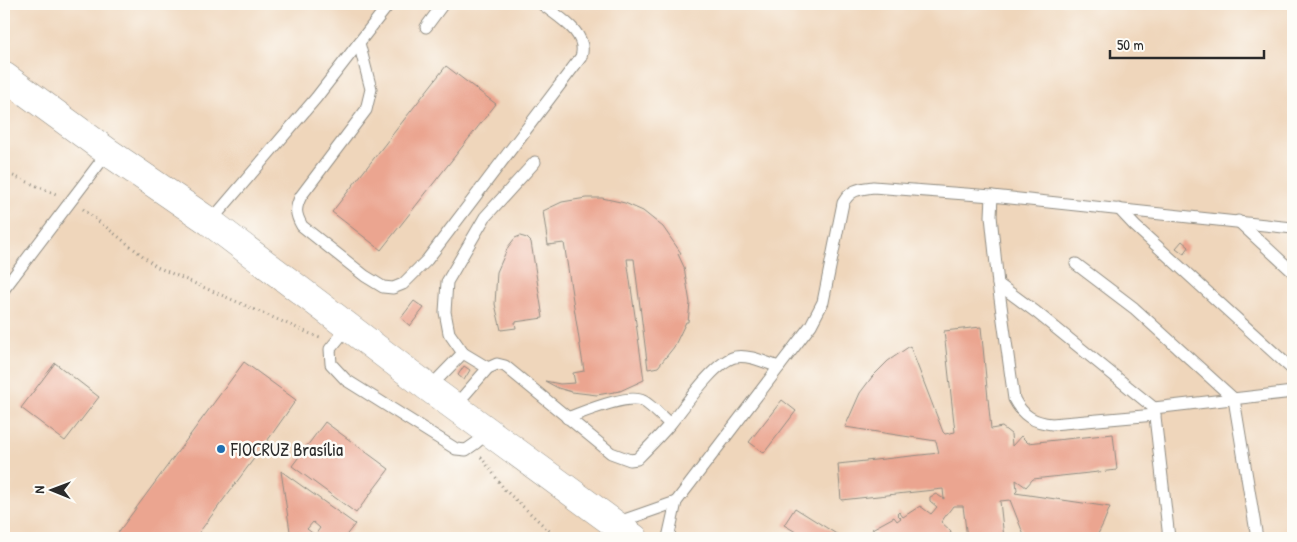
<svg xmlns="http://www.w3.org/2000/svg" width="1297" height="542" viewBox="0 0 1297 542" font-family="'Patrick Hand',sans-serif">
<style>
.built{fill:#efd6bb}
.building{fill:#eba590;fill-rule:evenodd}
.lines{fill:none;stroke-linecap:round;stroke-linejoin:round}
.lane-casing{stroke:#908c82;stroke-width:13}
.secondary-casing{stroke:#908c82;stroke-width:29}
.path{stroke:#908c82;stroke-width:3;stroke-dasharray:1 4;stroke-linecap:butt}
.lane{stroke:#fff;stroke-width:11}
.secondary{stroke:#fff;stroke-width:28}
.poi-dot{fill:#1f6fb2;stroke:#fdfcf7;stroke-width:2}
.labels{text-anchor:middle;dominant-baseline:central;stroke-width:5;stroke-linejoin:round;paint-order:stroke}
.poi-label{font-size:18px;fill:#2b2b2b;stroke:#fdfcf7;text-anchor:start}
</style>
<rect width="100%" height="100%" fill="#fdfcf7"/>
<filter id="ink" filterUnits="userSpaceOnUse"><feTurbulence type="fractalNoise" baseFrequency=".02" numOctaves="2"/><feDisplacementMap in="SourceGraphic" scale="10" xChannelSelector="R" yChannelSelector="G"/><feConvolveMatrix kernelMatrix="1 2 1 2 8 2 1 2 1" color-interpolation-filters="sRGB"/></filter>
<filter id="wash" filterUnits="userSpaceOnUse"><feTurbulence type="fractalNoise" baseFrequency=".0096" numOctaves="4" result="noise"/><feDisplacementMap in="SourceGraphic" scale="20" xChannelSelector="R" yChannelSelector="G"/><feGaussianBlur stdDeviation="1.12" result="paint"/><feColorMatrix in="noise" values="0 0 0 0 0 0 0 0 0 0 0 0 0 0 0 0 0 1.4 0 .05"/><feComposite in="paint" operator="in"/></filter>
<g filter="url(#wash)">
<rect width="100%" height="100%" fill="#f5ecd8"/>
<rect class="built" x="4" y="4" width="1289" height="534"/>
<g id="blocks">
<g class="building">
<polygon points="446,66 496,104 381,250 332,212"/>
<polygon points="586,198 602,198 625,203 643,211 663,227 681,253 678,254 684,267 690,303 688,322 686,322 674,347 658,367 648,369 634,259 627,259 644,380 620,391 597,395 572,392 558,388 545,381 560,384 575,383 573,373 584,371 564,243 548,245 543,211 562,202"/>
<polygon points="520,236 527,238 531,242 543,318 515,322 516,328 501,330 495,304 497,272 508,247 515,238"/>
<polygon points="1182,241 1189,247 1184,254 1176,248"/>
<polygon points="414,301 424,308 410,326 401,318"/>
<polygon points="981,327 991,429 1002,427 1011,434 1012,446 1021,436 1028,443 1113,434 1117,470 1033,479 1026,487 1016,480 1017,491 1015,493 1110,507 1103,524 1096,538 1025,538 1010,500 1000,501 1004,538 967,538 963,506 953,506 941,522 951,531 949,538 879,538 872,529 894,517 897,521 901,518 897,514 899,512 903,517 920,506 931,514 937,507 930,501 930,497 936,494 944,499 943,489 841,500 838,464 939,453 936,441 845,427 860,393 872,377 888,361 910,346 943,432 945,434 955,432 944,331"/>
<polygon points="244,362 296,400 270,437 195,538 114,538"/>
<polygon points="55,363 99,397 65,441 21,408"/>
<polygon points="464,366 470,370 464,380 458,375"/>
<polygon points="782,400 796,411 764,453 749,442"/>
<polygon points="325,422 389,469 356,513 292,466"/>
<path d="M 281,471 L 355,524 L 344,538 L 291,538 ZM 313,522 L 320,528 L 315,535 L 307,529 Z"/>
<polygon points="795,508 838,535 836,538 806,538 784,525"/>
</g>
</g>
</g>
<g filter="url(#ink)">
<use href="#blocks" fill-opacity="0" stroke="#908c82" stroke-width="1"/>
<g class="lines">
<defs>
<g id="lane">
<polyline points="426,27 443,4"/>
<path d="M 359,43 L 371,89 L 366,110 L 301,196 C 295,208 295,214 302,226 L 365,276 L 383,287 L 393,288 L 403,284 L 427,260 L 581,57 C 589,33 558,17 542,4"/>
<polyline points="992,196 991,216 998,284 1036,312 1154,408 1169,538"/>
<polyline points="1119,209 1135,226 1293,370"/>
<polyline points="1238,221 1293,272"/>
<polyline points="210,222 316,98 389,4"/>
<polyline points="1076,264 1134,308 1234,399 1257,538"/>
<path d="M 998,284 L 1014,399 C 1023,416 1033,422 1052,424 L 1155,415"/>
<polyline points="4,289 108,152"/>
<polyline points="348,327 330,349 331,364 346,380 456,449 466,450 476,443 488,432"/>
<polyline points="463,353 449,333 445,312 447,282 485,217 535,162"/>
<polyline points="429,388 463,353 488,368"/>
<path d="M 454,407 L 488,368 L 497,364 L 505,366 L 611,453 L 630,460 L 637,459 C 649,447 661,435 671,423 C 685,406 714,362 735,357 C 749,354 766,363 779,367"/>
<polyline points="1154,408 1293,392"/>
<path d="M 567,418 C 584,412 628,393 643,401 C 651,405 663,418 670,424"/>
<polyline points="616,523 676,502"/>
<path d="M 668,538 L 676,502 L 811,325 L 823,302 L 843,203 C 851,189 859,189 873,187 L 992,196 L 1293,228"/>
</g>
<polyline id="secondary" points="4,76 108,152 210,222 429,388 634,538"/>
</defs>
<use href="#lane" class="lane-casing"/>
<use href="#secondary" class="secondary-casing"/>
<g class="path">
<polyline points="4,172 56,194"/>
<polyline points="83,209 157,267 320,338"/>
<polyline points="481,457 505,490 557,538"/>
</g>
<use href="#lane" class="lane"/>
<use href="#secondary" class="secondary"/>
</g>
</g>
<circle class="poi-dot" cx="221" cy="449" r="5"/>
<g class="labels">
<g class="poi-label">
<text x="231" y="449">FIOCRUZ Brasília</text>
</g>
</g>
<rect width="1297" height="542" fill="none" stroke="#fdfcf7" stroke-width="20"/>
<g transform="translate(52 490) rotate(271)" stroke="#fdfcf7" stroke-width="4" paint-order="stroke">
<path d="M0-4L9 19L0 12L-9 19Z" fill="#2b2b2b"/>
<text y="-8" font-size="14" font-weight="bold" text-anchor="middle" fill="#2b2b2b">N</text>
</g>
<path d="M1110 50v8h154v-8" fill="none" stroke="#2b2b2b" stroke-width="2.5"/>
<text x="1117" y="50" font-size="15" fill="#2b2b2b" stroke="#fdfcf7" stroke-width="4" paint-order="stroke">50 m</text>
</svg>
